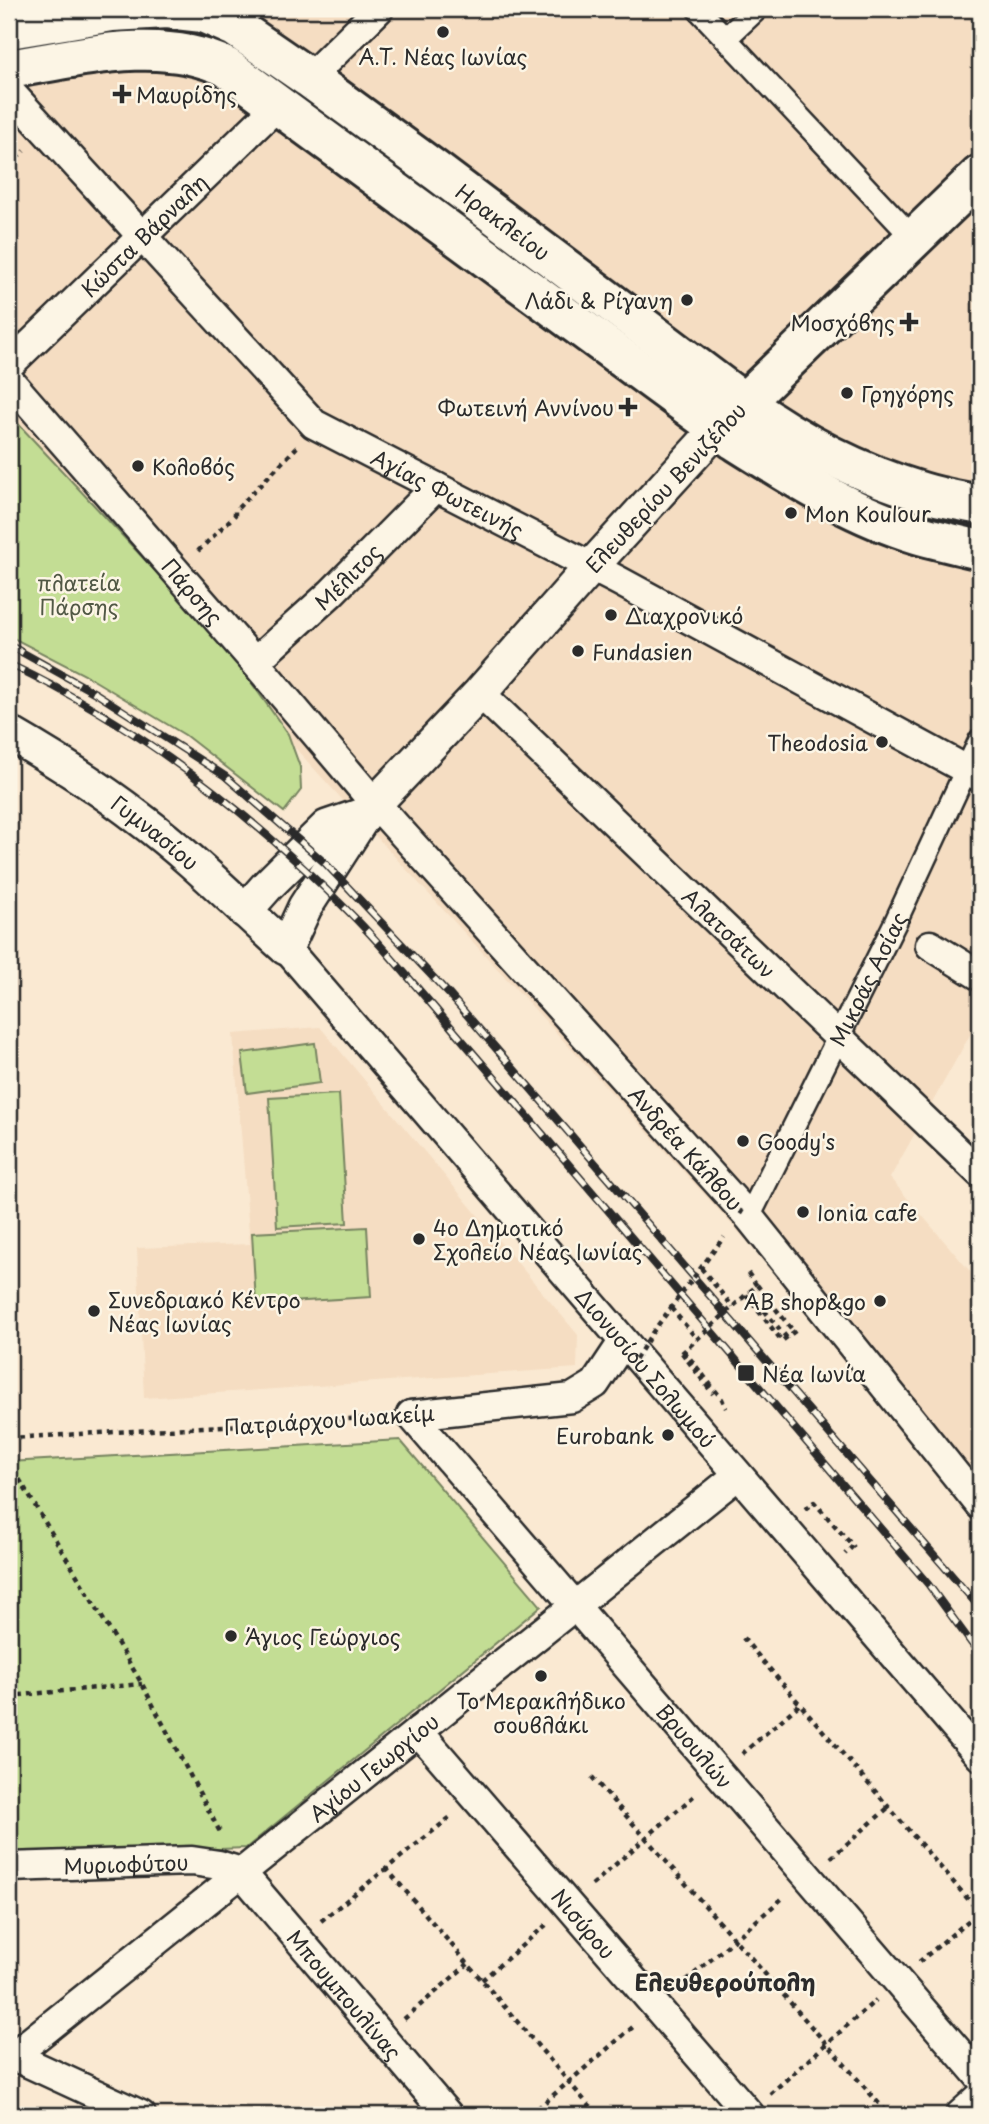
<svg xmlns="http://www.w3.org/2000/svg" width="989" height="2124" viewBox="0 0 989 2124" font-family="'Playpen Sans',sans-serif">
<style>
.built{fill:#f5ddc2}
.green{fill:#c3dd94;stroke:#778460;stroke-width:2}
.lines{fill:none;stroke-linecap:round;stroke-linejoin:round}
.pedestrian-casing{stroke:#2b2b2b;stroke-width:26}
.minor-casing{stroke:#2b2b2b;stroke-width:33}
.tertiary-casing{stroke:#2b2b2b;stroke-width:38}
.secondary-casing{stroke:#2b2b2b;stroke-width:44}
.path{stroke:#2b2b2b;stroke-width:4.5;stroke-dasharray:5 5;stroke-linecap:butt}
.pedestrian{stroke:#fcf5e5;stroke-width:21}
.minor{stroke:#fcf5e5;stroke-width:28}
.tertiary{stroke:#fcf5e5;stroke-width:33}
.secondary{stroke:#fcf5e5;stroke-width:38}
.rail-casing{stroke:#2b2b2b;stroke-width:8}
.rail{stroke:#fcf5e5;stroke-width:5;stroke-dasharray:16;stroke-linecap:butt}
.path-bridge{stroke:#2b2b2b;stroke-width:4.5;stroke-dasharray:5 5;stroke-linecap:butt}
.poi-dot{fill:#2b2b2b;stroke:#fcf5e5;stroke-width:2.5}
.labels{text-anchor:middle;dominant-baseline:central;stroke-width:5;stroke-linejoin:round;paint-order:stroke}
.poi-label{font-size:21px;fill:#2b2b2b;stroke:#fcf5e5;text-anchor:start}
.street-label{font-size:21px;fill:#2b2b2b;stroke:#fcf5e5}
.park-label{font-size:21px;fill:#515845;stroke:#fcf5e5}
.neighbourhood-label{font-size:23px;font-weight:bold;fill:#2b2b2b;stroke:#fcf5e5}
</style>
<rect width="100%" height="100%" fill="#fae9d2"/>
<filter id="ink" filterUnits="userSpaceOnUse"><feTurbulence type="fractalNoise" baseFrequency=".0143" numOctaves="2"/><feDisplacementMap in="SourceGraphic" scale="14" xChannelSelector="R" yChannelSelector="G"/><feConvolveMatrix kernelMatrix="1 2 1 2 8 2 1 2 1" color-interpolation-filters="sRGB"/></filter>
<g filter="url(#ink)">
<g class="built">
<polygon points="9,9 980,9 980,1017 890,1178 980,1283 980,1495 9,436"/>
<polygon points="320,1027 578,1335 577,1368 144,1398 137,1248 250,1244 233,1034"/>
</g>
<g class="green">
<polygon points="9,414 226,647 288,734 300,767 301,790 284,812 185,735 85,675 9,636"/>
<polygon points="315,1043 320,1083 247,1093 242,1053"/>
<polygon points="339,1094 347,1223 277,1227 269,1098"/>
<polygon points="367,1227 371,1297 256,1304 252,1233"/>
<polygon points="400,1440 541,1606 246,1848 9,1857 9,1462"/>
</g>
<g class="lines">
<defs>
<g id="pedestrian">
<polyline points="698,9 914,239"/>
<polyline points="726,38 757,9"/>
<path id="s1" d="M 749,1217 L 895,923 L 980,740"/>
</g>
<g id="minor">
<polyline points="309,78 379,9"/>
<path id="s2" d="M 9,91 L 314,424 L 619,581 L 980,777"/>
<path id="s3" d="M 9,365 L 279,104"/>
<path id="s4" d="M 9,380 L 253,660 L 365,792 L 749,1217 L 980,1505"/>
<path id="s5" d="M 255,662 L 331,593 L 436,487"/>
<path id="s6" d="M 480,693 L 980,1173"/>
<polyline points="930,945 980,976"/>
<path id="s7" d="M 286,948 L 980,1756"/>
<path id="s8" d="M 411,1415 L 980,2077"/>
<polyline points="411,1415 572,1398 595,1384 623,1342"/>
<path id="s9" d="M 418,1731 L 750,2115"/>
<path id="s10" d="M 9,1867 L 192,1861 L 219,1865 L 241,1872 L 448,2115"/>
<polyline points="9,2054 141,2115"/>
<path id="s11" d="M 9,2059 L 738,1475"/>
<polyline points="960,2115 980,2097"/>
</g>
<g id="tertiary">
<path id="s12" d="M 9,733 C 54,759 99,787 140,819 C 192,858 238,905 286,948 L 305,907 L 365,814 L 480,693 L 591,567 L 717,429"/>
<polyline points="245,911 268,885 327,827 365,814"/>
</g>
<g id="secondary">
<path id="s13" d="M 9,29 L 112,12 L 167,9 L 203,13 L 235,27 L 309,78 L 439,173 L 743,402 C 797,441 858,473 922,492 C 941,498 961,501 980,505"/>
<path d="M 9,69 C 77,58 160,35 226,67 L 734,440 C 788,474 846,511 907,531 C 931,539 956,544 980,550"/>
<polyline points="727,419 980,175"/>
</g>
</defs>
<use href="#pedestrian" class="pedestrian-casing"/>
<use href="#minor" class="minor-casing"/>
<use href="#tertiary" class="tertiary-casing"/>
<use href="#secondary" class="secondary-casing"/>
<g class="path">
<polyline points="9,165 24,151"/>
<polyline points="198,551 235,515 235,511 297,447"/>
<polyline points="701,1268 733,1307"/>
<polyline points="748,1273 757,1286 749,1292 787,1338"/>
<polyline points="757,1285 794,1332"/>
<polyline points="746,1295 782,1341 799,1328"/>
<polyline points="671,1308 697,1339"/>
<polyline points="684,1351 722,1399 726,1408"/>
<polyline points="682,1353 713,1394"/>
<polyline points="9,1438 383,1417"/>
<polyline points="9,1462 142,1684 221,1834"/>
<polyline points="805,1509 814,1502 853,1546 845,1554"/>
<polyline points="743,1638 980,1913"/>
<polyline points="9,1696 142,1684"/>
<polyline points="742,1754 800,1704"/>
<polyline points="592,1777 889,2115"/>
<polyline points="831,1858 889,1807"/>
<polyline points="386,1868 597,2115"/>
<polyline points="592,1885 696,1794"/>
<polyline points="321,1921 453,1815"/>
<polyline points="919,1962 979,1912"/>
<polyline points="482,1980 546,1925"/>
<polyline points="679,1987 784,1897"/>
<polyline points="404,2019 468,1964"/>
<polyline points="770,2094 876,2000"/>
<polyline points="530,2115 633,2027"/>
</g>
<use href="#pedestrian" class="pedestrian"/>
<use href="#minor" class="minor"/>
<use href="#tertiary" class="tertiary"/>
<use href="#secondary" class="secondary"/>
<defs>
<g id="rail">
<polyline points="9,645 97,694 225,776 325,863 448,993 980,1608"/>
<path d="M 9,664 C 137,724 252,814 351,914 C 380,943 406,975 433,1006 L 928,1584 L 980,1655"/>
</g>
</defs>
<use href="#rail" class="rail-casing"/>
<use href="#rail" class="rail"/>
<g class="path-bridge">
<polyline points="740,1214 745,1206"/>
<polyline points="682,1353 749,1292"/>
<polyline points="636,1359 652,1333 724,1237"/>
</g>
</g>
</g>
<g class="poi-dot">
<circle cx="443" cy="32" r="7"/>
<path d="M118.5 83.5h7v7h7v7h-7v7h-7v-7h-7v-7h7z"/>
<circle cx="687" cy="300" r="7"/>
<path d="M905.5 311.5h7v7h7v7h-7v7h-7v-7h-7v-7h7z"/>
<circle cx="847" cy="393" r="7"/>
<path d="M624.5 396.5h7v7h7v7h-7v7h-7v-7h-7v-7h7z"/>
<circle cx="138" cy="466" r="7"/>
<circle cx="791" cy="513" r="7"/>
<circle cx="611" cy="615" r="7"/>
<circle cx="578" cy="651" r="7"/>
<circle cx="882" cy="742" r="7"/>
<circle cx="743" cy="1141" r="7"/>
<circle cx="803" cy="1212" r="7"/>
<circle cx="419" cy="1239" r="7"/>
<circle cx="880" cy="1301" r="7"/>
<circle cx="94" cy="1311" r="7"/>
<rect x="737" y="1364" width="18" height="18" rx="3.5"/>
<circle cx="668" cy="1435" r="7"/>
<circle cx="231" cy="1636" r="7"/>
<circle cx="541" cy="1676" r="7"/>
</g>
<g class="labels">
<g class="poi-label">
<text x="443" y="56" text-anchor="middle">Α.Τ. Νέας Ιωνίας</text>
<text x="136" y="94">Μαυρίδης</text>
<text x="673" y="300" text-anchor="end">Λάδι &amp; Ρίγανη</text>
<text x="895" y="322" text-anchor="end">Μοσχόβης</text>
<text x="861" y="393">Γρηγόρης</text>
<text x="614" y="407" text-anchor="end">Φωτεινή Αννίνου</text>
<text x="152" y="466">Κολοβός</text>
<text x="805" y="513">Mon Koulour</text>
<text x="625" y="615">Διαχρονικό</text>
<text x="592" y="651">Fundasien</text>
<text x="868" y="742" text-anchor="end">Theodosia</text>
<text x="757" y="1141">Goody's</text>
<text x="817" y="1212">Ionia cafe</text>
<text x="433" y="1227">4ο Δημοτικό<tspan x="433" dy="24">Σχολείο Νέας Ιωνίας</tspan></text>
<text x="108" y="1299">Συνεδριακό Κέντρο<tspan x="108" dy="24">Νέας Ιωνίας</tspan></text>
<text x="866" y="1301" text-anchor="end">ΑΒ shop&amp;go</text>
<text x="762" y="1373">Νέα Ιωνία</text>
<text x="654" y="1435" text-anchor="end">Eurobank</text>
<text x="245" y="1636">Άγιος Γεώργιος</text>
<text x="541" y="1700" text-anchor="middle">Το Μερακλήδικο<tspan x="541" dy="24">σουβλάκι</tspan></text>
</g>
<g class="street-label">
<text stroke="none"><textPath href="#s13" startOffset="562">Ηρακλείου</textPath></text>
<text stroke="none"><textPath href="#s3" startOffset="187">Κώστα Βάρναλη</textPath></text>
<text transform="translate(665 487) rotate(-47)">Ελευθερίου Βενιζέλου</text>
<text stroke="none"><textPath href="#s2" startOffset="602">Αγίας Φωτεινής</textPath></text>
<text stroke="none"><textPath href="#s5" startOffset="126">Μέλιτος</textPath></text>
<text stroke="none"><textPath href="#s4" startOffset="280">Πάρσης</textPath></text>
<text stroke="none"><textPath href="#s12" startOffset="177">Γυμνασίου</textPath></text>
<text stroke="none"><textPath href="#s6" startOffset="346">Αλατσάτων</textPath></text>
<text stroke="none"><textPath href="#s1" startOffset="266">Μικράς Ασίας</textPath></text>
<text stroke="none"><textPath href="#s4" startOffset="1024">Ανδρέα Κάλβου</textPath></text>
<text stroke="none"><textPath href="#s7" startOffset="553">Διονυσίου Σολωμού</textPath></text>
<text transform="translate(329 1419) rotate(-4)">Πατριάρχου Ιωακείμ</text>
<text stroke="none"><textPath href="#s8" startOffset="436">Βρυουλών</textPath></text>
<text stroke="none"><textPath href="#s11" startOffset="467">Αγίου Γεωργίου</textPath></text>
<text stroke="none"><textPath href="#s10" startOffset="117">Μυριοφύτου</textPath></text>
<text stroke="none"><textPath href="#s9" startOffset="254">Νισύρου</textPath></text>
<text stroke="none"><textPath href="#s10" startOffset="394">Μπουμπουλίνας</textPath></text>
</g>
<g class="park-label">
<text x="79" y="582">πλατεία<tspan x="79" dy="24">Πάρσης</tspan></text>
</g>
<g class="neighbourhood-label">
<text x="725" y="1981">Ελευθερούπολη</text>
</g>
</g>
<rect width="989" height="2124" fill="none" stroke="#fcf5e5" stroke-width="35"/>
<rect x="18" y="18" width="954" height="2089" fill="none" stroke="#2b2b2b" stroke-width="2.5" filter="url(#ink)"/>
</svg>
